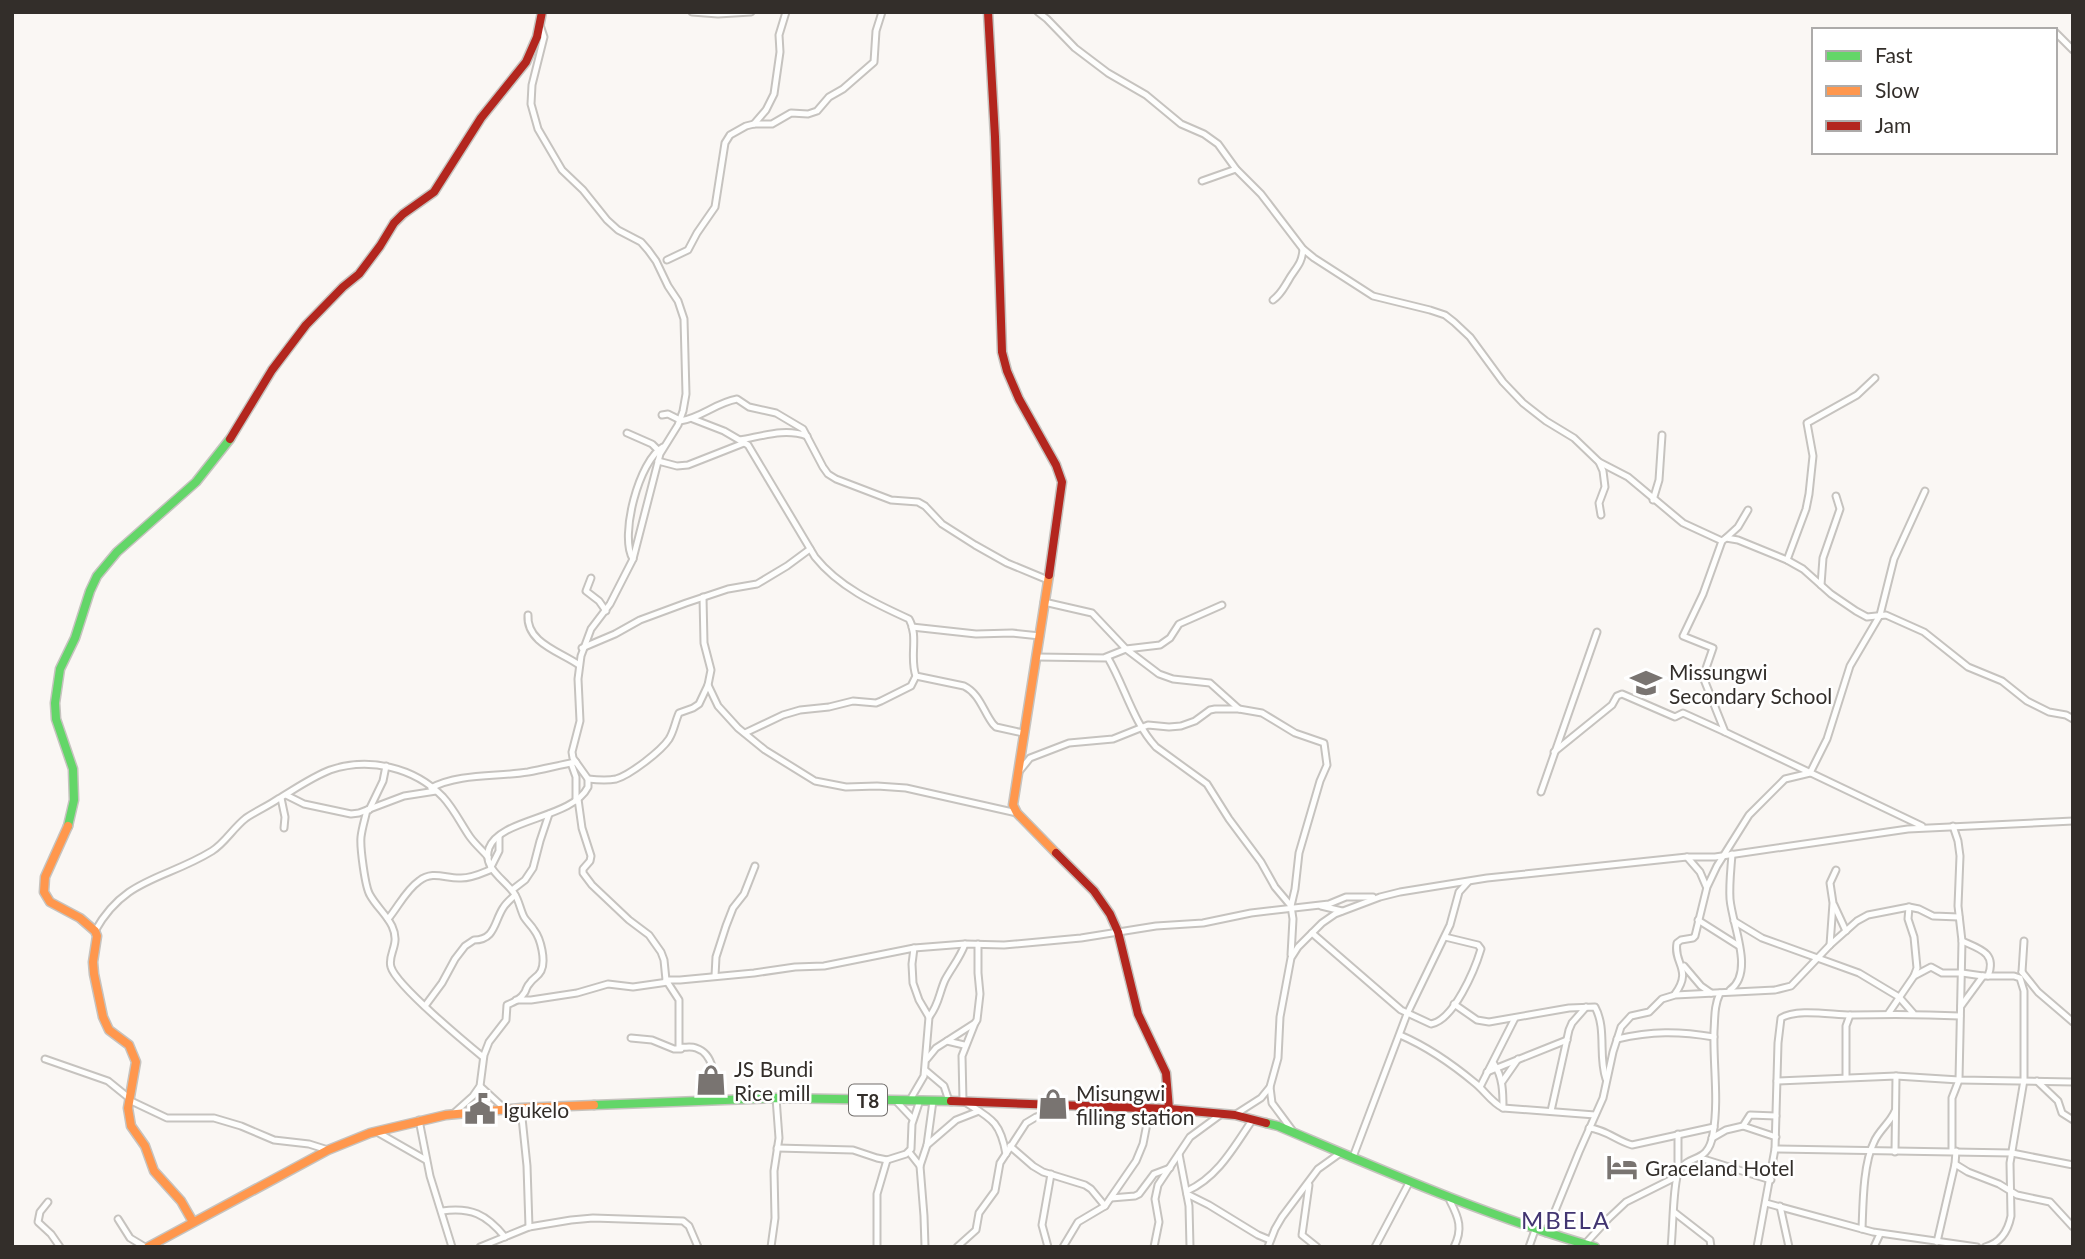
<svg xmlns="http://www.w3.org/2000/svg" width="2085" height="1259" viewBox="0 0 2085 1259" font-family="Lato,sans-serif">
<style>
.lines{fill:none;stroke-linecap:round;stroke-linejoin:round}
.street-casing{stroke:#c6c3bf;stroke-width:9}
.fast-casing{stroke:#c6c3bf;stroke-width:11}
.slow-casing{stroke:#c6c3bf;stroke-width:11}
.jam-casing{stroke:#c6c3bf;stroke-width:11}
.street{stroke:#fefefd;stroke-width:5}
.fast{stroke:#63d668;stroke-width:8}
.slow{stroke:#ff974d;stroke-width:8}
.jam{stroke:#b3261e;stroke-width:8}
.labels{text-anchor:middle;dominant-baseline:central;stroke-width:5;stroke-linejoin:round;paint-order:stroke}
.shield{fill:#fff;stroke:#706d6a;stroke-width:2}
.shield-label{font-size:19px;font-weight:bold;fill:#332e2a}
.poi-label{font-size:21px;fill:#332e2a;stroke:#fff;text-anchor:start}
.quarter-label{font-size:24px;letter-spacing:2px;fill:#423571;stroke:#fff}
</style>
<rect width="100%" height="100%" fill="#faf7f4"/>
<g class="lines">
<defs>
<g id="street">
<polyline points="692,12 718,14 751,12"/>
<polyline points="1038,12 1047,19 1075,48 1108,73 1146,95 1181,124 1204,134 1218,144 1236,169 1261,194 1303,249 1314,258 1373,296 1430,310 1445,315 1454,322 1470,337 1503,382 1523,403 1546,421 1574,438 1599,462 1603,471 1605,487 1599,503 1601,515"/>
<polyline points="2055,32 2073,50"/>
<polyline points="754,124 766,110 774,94 780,52 779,35 786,12"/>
<polyline points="1202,181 1236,169"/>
<polyline points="667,260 688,250 697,233 715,207 725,143 730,135 746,126 754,124 772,124 791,113 808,114 817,111 829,97 843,89 874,62 876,31 882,12"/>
<path d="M 1273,300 C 1281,294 1283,289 1288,281 C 1295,268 1302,265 1303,249"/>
<polyline points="662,415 668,414 680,420"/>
<path d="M 693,419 L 724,431 L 748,445 L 815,557 C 839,587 874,603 909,619 C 919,636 909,658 916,676 L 964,686 C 980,694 983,711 993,724 L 996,727 L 1023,733"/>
<path d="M 680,421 C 701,418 715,403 737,399 L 749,407 L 776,413 L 803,429 L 823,467 L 828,474 L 836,479 L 891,500 L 918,502 L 925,506 L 942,524 L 975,545 L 1007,563 L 1048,580"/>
<polyline points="627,433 652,444 658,450"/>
<path d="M 740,440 C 763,436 785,428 807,436"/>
<polyline points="658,461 677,466 688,465 744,443"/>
<polyline points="1599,462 1628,477 1683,523 1722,541"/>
<polyline points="1653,500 1659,480 1662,435"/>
<polyline points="1726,538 1738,527 1748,510"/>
<path d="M 633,559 C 619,537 639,460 663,447"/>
<polyline points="1787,560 1806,509 1809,494 1813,456 1807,423 1857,395 1875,378"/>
<polyline points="591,578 586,591 599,601 606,611"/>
<polyline points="1821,585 1823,558 1840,509 1836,496"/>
<polyline points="1044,602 1092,613 1126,649 1159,674 1173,679 1210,683 1239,709"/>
<path d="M 528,615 C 526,643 561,652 579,665"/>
<polyline points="912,627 976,634 1012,633 1040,636"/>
<polyline points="582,648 615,634 640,620 686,603 728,589 757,584 787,566 810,549"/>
<path d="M 1036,657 L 1108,658 C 1125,687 1133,722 1156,747 L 1207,784 L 1229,819 L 1261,862 L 1275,887 L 1291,906 L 1293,919 L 1291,955"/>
<polyline points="1106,657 1126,649 1160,645 1170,638 1179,624 1222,605"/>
<polyline points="708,685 718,706 738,728 765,750 815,781 846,787 877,786 906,788 1017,813"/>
<polyline points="745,733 783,715 800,710 829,707 853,701 876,703 881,701 911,686 916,676"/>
<polyline points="1554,752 1612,705 1617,696 1622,694 1675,717 1683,713 1725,732"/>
<polyline points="571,763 576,777 576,801"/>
<polyline points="1018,773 1030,758 1069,743 1113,739 1148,725 1169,727 1181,726 1195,721 1210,710 1215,709 1239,709 1262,713 1295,733 1324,743 1327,765 1320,781 1299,853 1295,889 1291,906"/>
<path d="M 588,779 C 597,780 606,781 616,779 C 630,775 661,751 669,739 C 674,731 675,722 679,713 L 693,708 L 699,704 L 708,685 L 711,670 L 704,643 L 703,597"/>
<path d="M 431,788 C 459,773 497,777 528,772 C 544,769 560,765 576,762"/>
<polyline points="1541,792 1597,632"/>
<polyline points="286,795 304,804 351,814 359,813 404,796 436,791"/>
<polyline points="281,798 285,817 284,828"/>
<path d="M 578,799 L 582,828 L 591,856 L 590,861 L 583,869 L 583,873 L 592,885 L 629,920 L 649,935 L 661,952 L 664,960 L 666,980 L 679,1000 L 679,1047 C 684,1048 691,1046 696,1048 C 717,1055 714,1083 714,1100"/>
<path d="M 367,810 C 365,819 362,828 361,837 C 360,847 365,887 370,895 C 376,906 386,914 392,926 C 401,945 387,954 391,967 C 396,985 466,1043 483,1057"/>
<polyline points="369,810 383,781 386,766"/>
<polyline points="1922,826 1725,732 1703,677 1713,648 1683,636 1703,594 1722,541 1726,538 1738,540 1787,560 1803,569 1831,594 1856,611 1867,617 1886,615 1924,632 1968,667 2002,681 2027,701 2049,712 2066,715 2073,719"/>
<polyline points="1687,857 1700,872 1706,886"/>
<polyline points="491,867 499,851 499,836"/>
<polyline points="512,890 525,880 533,868 540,841 549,814"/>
<polyline points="1834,905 1846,931"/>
<polyline points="1321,906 1342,911"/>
<path d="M 388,919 C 398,907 406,890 419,881 C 433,870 446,879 461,878 C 473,878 482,873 492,869"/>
<polyline points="1698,920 1739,946"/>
<polyline points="1734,921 1762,938 1859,973 1899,997 1913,1013"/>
<path d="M 95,931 C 125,877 165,880 212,851 C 225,843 233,828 246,818 C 256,811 268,806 278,799 C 295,789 312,777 330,770 C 369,757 414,767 443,797 C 454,809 461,824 470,837 C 475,844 482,850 488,857"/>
<path d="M 1312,933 L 1401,1010 L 1431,1024 C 1454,1020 1475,969 1481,949 L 1478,945 L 1445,937"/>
<path d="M 1962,941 C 1980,949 1997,953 1988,976"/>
<polyline points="1830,945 1833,903 1830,883 1836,870"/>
<polyline points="1684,966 1701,986 1711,993"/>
<polyline points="2022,972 2038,992 2073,1022"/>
<polyline points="2022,972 2024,941"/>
<polyline points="715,976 716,957 726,926 733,908 744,894 755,866"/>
<path d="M 1914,976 L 1931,967 L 1942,973 L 1962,973 L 1983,976 L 2014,976 L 2020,978 L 2024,991 L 2024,1080 L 2010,1163 L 2011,1216 C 2008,1231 2001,1243 1985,1247"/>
<polyline points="666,980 680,980 754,973 795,967 824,966 914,948 965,944 1004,945 1081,938 1156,926 1203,923 1251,913 1329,904 1346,897 1373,897"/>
<path d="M 1730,990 C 1755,972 1732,925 1730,899 C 1729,884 1731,869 1732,854"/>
<path d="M 1675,994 C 1693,969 1673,964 1677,943 L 1681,940 L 1693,938 L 1695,936 L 1707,887 L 1717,866 L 1749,815 L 1785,779 L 1810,773 L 1827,739 L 1850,666 L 1880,615 L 1894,559 L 1925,491"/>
<polyline points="516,1000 531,1000 577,993 608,984 633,987 668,982"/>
<path d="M 1454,1004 L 1477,1020 L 1489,1022 L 1569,1008 L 1595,1007 C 1607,1029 1598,1056 1606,1079"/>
<path d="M 425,1006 L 442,983 L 455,959 L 465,946 L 474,940 C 495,940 494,922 503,908 C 506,903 511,899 515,895"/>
<polyline points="1961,1006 1983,976"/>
<polyline points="1888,1014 1914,976 1917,968 1914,937 1908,919 1909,907"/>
<path d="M 929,1017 C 939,1005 939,993 945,980 C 952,967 960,958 965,944"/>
<path d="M 975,1023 L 962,1056 L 963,1101 C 990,1118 1000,1120 1006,1154"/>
<path d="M 1400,1035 C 1428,1047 1451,1063 1475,1083 C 1485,1091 1491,1102 1503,1108 L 1595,1115"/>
<polyline points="631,1038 652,1040 674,1049 681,1049"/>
<path d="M 1617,1039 C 1652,1031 1678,1031 1714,1037"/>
<polyline points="947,1041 964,1045"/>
<polyline points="45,1059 108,1081 129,1098"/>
<polyline points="927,1059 936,1048 975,1023 977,1020 980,994 978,973 978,944"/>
<path d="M 1494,1064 C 1503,1077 1503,1093 1503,1108"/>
<polyline points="925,1070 944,1086 949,1101"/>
<polyline points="1487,1072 1567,1040"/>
<polyline points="1846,1077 1846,1026 1850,1015"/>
<polyline points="1777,1081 1896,1076 1959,1080 2073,1082"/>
<polyline points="2037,1081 2058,1101 2062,1113 2073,1120"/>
<polyline points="1502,1082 1518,1059"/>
<polyline points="480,1086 505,1109"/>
<polyline points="1270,1087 1272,1103 1292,1130"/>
<polyline points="1480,1087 1515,1018"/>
<polyline points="129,1100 167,1118 214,1118 241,1126 274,1140 309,1144 328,1150"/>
<polyline points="910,1100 924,1076 929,1017 919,1000 913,983 912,964 914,948"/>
<polyline points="897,1102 913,1119"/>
<polyline points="521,1108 527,1166 529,1227"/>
<polyline points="1551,1111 1569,1030 1572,1023 1586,1007"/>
<path d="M 454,1113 L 473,1096 L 480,1086 L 484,1055 L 489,1042 L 506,1020 L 507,1005 C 514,1002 521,999 525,992 C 527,988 526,987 530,983 C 533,978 538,977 541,971 C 546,961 541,939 534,930 C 531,925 527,922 524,917 C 520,909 519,900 514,893 C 504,879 482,868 489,848 C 500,818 572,819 588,787 L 588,779 L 573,758 L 572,752 L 580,721 L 578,679 L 581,656 L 591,629 L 610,604 L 633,559 L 660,454 L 678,425 L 683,411 L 686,394 L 684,319 L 678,301 L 668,286 L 656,261 L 648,250 L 641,242 L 618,230 L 607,220 L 583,190 L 562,170 L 538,129 L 531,104 L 532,85 L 544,37 L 540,25"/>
<polyline points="1236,1114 1261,1098 1270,1087 1278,1058 1280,1017 1291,958 1298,947 1322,923 1335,914 1380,897 1400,892 1487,878 1687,857 1715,857 1908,829 2073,821"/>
<polyline points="419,1120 430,1176 452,1247"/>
<polyline points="1743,1126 1776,1137"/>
<path d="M 1589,1128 C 1605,1129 1617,1141 1632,1145 L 1714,1127"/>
<polyline points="377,1132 426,1160"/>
<polyline points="1678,1134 1678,1169"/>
<polyline points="1712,1138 1726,1130 1743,1126 1750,1115 1776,1116"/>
<polyline points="927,1145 956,1120 979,1111"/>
<polyline points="1010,1146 1033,1166 1043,1172 1085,1185 1091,1189 1105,1206"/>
<polyline points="777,1148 853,1150 877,1158 887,1160 906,1154 911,1149 912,1124 920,1100"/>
<polyline points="1775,1149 2012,1153 2073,1165"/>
<polyline points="1952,1151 1952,1098 1959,1080 1962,941 1958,906 1960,856 1958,841 1953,826"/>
<polyline points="909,1152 920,1166 924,1216 925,1247"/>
<polyline points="1895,1152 1896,1076"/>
<polyline points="1179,1154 1189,1206 1190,1247"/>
<polyline points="1353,1157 1407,1014 1450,925 1459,892 1468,882"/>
<polyline points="1700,1158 1771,1180"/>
<polyline points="1955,1164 1968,1172 1999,1184 2017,1195 2050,1202 2073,1227"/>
<polyline points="920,1166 927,1145 933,1101"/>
<polyline points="1309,1185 1302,1235 1317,1247"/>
<path d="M 1187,1191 C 1218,1177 1234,1147 1253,1119"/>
<polyline points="1187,1194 1209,1205 1258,1235 1270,1240"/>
<polyline points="1111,1198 1135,1196 1139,1194 1154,1174 1170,1168"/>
<path d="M 1450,1201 C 1459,1218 1463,1229 1454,1247"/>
<polyline points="48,1202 40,1212 38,1222 51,1234 60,1247"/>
<polyline points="1766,1203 1873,1232 1977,1247"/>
<polyline points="1780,1206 1789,1247"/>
<path d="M 442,1211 C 471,1207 486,1214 505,1237"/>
<polyline points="1674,1212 1710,1240 1711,1247"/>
<polyline points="118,1219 130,1238 145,1247"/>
<path d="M 1862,1229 C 1863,1205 1863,1164 1874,1142 C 1879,1130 1890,1123 1895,1111"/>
<polyline points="1546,1233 1579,1152 1603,1098 1613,1052 1621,1027 1631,1016 1649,1012 1662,999 1675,995 1775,990 1791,986 1830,945 1857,921 1868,915 1909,907 1919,909 1933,916 1959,917"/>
<polyline points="1937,1242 1955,1164 1956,1151"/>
<polyline points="1585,1244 1609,1218 1626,1202 1676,1177"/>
<polyline points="480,1247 529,1227 571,1220 593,1218 683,1221 689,1226 698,1247"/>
<polyline points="771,1247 775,1218 774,1171 779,1138 776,1098"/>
<polyline points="877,1247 877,1194 887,1160"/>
<polyline points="957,1247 976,1230 979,1213 995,1191 1000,1163 1026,1123 1036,1117 1063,1108"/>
<polyline points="1048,1247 1042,1225 1051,1174"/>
<polyline points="1063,1247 1078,1222 1105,1206 1136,1161 1143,1144 1150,1108"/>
<polyline points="1154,1247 1159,1222 1155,1199 1158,1185 1190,1137 1220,1115"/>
<polyline points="1268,1247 1275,1229 1282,1217 1318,1169 1339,1154"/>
<polyline points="1375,1247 1410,1181"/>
<polyline points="1529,1247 1535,1230"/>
<path d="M 1671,1247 C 1673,1232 1673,1181 1679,1171 C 1689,1153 1708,1165 1713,1134 C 1719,1100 1713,1065 1714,1031 C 1715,1017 1714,1006 1720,993"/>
<path d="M 1757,1247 L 1775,1149 L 1778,1043 L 1781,1018 C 1797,1008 1832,1015 1851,1015 C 1888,1014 1923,1014 1960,1016"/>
<polyline points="1874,1247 1880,1234"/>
</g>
<g id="fast">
<polyline points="68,826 74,800 73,769 56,719 55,703 60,669 75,638 90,591 97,576 117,552 196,482 230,439"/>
<polyline points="594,1105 776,1098 951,1101"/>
<path d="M 1266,1123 L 1278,1126 C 1382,1170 1486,1216 1595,1247"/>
</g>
<g id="slow">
<polyline points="1049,575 1013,805 1017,813 1056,853"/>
<polyline points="68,826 45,877 44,892 50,902 80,918 95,931 97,936 93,962 94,974 103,1017 109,1030 129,1045 136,1062 128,1108 131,1126 145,1146 154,1171 181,1201 193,1222"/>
<polyline points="148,1247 328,1150 370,1133 446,1115 521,1108 594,1105"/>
</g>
<g id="jam">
<polyline points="988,12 995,137 1002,352 1007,371 1019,399 1056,465 1062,482 1049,575"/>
<polyline points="230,439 272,370 306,325 343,287 359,274 380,246 394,223 403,214 434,192 481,118 526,62 537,37 542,12"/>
<polyline points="1056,853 1094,891 1110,914 1118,932 1138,1014 1166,1073 1169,1109"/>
<polyline points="951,1101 1169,1109 1235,1115 1266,1123"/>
</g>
</defs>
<use href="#street" class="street-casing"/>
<use href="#fast" class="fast-casing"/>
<use href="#slow" class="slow-casing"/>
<use href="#jam" class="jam-casing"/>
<use href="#street" class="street"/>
<use href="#fast" class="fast"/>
<use href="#slow" class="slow"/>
<use href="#jam" class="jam"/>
</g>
<defs>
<symbol id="school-bare" viewBox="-9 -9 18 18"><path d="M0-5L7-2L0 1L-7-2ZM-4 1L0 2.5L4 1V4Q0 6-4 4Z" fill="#797471" stroke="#fff" stroke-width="2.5" paint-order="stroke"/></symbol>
<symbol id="shop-bare" viewBox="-9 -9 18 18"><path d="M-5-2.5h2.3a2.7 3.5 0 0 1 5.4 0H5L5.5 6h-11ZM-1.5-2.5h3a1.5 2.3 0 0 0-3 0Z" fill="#797471" stroke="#fff" stroke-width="2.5" paint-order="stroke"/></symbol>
<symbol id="civic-bare" viewBox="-9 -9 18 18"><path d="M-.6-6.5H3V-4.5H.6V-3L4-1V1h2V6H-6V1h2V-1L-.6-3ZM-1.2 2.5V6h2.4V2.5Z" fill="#797471" stroke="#fff" stroke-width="2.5" paint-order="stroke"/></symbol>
<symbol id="hotel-bare" viewBox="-9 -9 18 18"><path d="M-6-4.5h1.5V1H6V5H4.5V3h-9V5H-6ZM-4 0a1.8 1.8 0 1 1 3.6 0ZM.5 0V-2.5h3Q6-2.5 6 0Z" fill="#797471" stroke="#fff" stroke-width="2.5" paint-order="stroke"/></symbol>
</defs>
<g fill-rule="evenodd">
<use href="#school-bare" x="1624" y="661" width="44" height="44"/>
<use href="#shop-bare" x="689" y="1058" width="44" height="44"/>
<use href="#shop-bare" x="1031" y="1082" width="44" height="44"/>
<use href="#civic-bare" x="458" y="1087" width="44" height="44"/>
<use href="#hotel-bare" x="1600" y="1145" width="44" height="44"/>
</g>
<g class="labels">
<rect class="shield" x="849" y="1084.5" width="38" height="31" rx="5"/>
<g class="shield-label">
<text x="868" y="1100">T8</text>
</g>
<g class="poi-label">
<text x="1669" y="671">Missungwi<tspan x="1669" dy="24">Secondary School</tspan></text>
<text x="734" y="1068">JS Bundi<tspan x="734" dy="24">Rice mill</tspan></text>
<text x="1076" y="1092">Misungwi<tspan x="1076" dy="24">filling station</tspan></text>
<text x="503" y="1109">Igukelo</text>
<text x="1645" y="1167">Graceland Hotel</text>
</g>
<g class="quarter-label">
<text x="1566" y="1219">MBELA</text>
</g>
</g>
<rect width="2085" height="1259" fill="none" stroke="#332e2a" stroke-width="28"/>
<rect x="1812" y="28" width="245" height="126" fill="#ffffff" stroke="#adabaa" stroke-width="2"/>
<rect x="1826" y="51" width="35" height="10" fill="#63d668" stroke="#adabaa" stroke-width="2"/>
<text x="1875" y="63" font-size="21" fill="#332e2a">Fast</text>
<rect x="1826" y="86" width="35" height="10" fill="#ff974d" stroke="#adabaa" stroke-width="2"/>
<text x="1875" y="98" font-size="21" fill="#332e2a">Slow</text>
<rect x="1826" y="121" width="35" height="10" fill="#b3261e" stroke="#adabaa" stroke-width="2"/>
<text x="1875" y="133" font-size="21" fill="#332e2a">Jam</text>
</svg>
